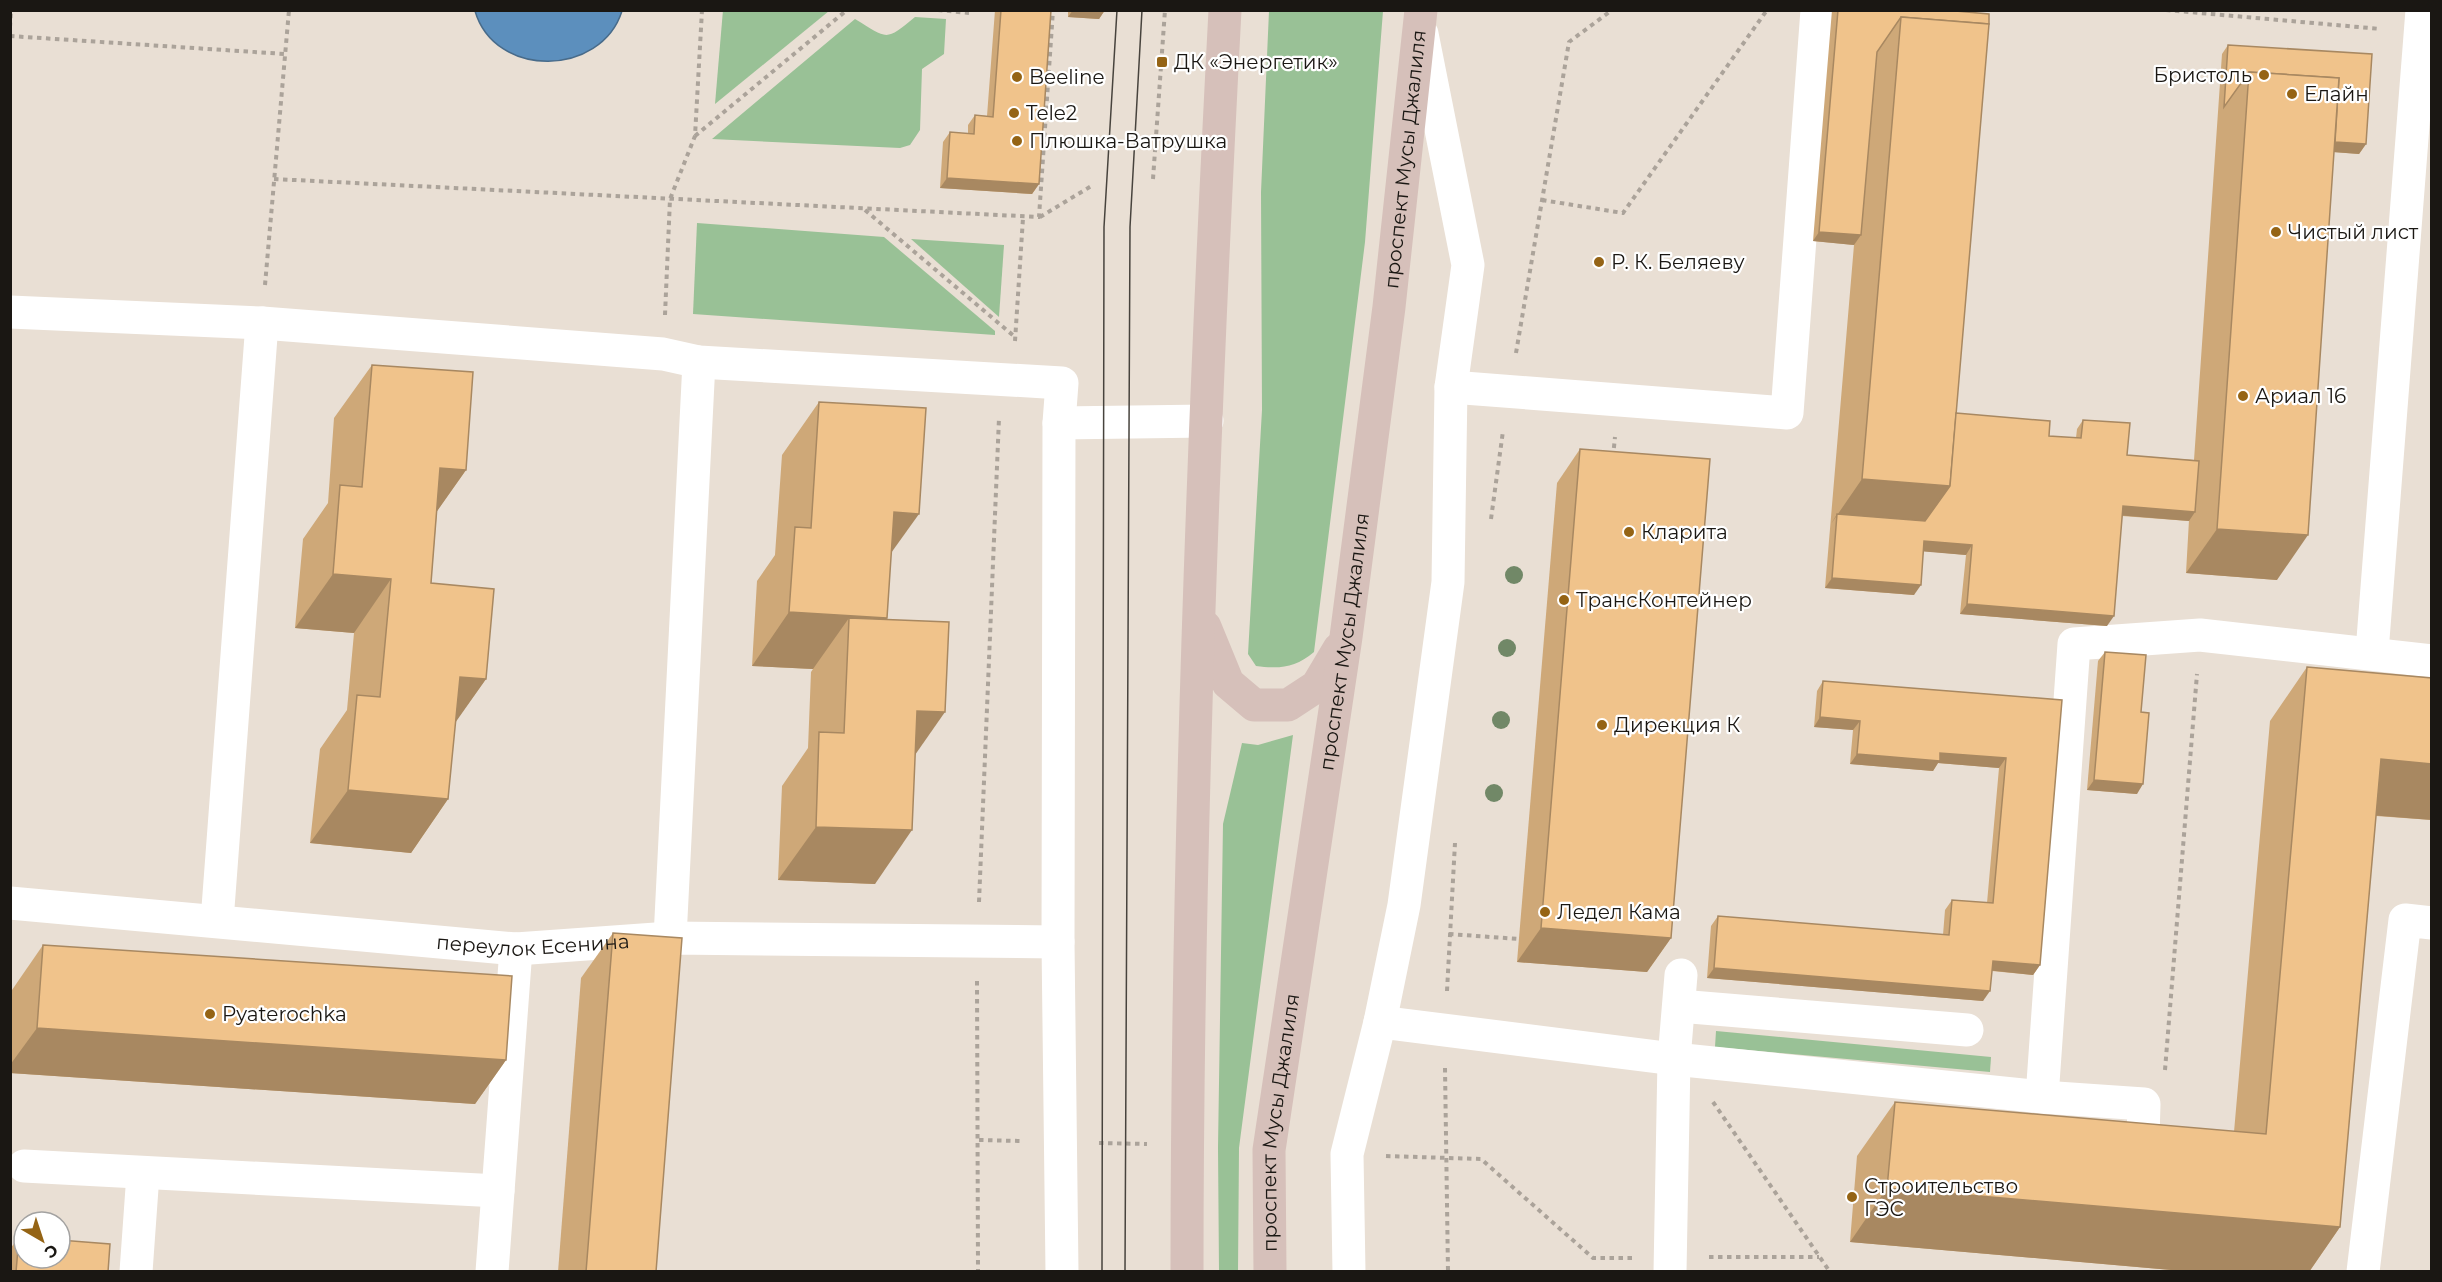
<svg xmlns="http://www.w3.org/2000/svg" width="2442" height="1282" viewBox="0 0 2442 1282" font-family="Montserrat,sans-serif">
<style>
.green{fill:#99c196}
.water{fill:#5c8fbd;stroke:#486b8a;stroke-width:1.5}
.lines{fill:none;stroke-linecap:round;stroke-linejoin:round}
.path{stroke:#aba39a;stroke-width:4;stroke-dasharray:4.5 4.5;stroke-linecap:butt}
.minor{stroke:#fff;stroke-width:33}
.major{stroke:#d6c0ba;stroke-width:33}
.tram{stroke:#47433d;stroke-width:1.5}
.tree{fill:#718867}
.wall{fill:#cea878}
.shaded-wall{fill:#a88861}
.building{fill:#f0c38b;stroke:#a88861;stroke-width:1.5}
.poi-dot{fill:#956415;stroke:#fff;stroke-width:2}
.labels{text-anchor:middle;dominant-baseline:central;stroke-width:4.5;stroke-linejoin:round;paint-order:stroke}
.poi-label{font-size:20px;fill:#1a1713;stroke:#fff;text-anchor:start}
.street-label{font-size:20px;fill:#1a1713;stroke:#fff}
</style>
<rect width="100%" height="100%" fill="#e9dfd4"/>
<g class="green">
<polygon points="723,10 829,10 829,11 715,104"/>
<path d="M 1269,11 L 1383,11 L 1365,242 L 1314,652 C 1295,668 1280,669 1256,666 L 1248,654 L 1262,410 L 1261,192 Z"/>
<path d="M 915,17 L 946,19 L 944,54 L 922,69 L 920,130 L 910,145 L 900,148 L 712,139 L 855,19 C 888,39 885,42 915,17 Z"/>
<polygon points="697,223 884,237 995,331 995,335 693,314"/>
<polygon points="911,239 1004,245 999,317"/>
<polygon points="1293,735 1239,1148 1238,1271 1219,1271 1218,1148 1223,824 1242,743 1258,745"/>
<polygon points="1716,1031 1991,1057 1990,1072 1715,1047"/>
</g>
<path class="water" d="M 475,11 L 475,10 L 622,11 C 601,77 495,79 475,11 Z"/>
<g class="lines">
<g class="path">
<polyline points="938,10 969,13"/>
<polyline points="2166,10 2381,29"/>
<polyline points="10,27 11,10"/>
<polyline points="10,36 285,54"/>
<polyline points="695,136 847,10"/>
<polyline points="274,179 1039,217 1053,10"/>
<polyline points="1153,179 1165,10"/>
<polyline points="1542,200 1623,213 1767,10"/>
<polyline points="865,210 1015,337"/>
<polyline points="1040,217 1093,185"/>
<polyline points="265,285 289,10"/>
<polyline points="665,315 670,199 695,136 702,10"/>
<polyline points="1015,341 1023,218"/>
<polyline points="1516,353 1569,42 1612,10"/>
<polyline points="1613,457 1615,437"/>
<polyline points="1491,519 1503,431"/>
<polyline points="979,902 999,418"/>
<polyline points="1449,934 1519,939"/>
<polyline points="977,981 978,1272"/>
<polyline points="1447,991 1455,843"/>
<polyline points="1445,1068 1448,1272"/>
<polyline points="2165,1070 2197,674"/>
<polyline points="1713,1102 1830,1272"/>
<polyline points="979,1140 1021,1141"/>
<polyline points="1099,1143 1147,1144"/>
<polyline points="1386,1156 1481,1159 1593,1258 1633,1258"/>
<polyline points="1709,1257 1819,1257"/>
</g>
<g class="minor">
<polyline points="10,312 262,323 663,354 699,362 1062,383 1059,423 1058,942 1062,1272"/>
<polyline points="1451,387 1787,413 1817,10"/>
<polyline points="1059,423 1207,421"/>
<polyline points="2372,652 2422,10"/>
<path id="s1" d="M 10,903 L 516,949 L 670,938 L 1058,942"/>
<polyline points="217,921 262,323"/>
<polyline points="670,938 699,362"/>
<polyline points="1679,1006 1967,1030"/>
<polyline points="1380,1022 1674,1059 2042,1097 2144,1104 2142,1170"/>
<polyline points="2042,1097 2074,644 2200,635 2432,661"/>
<polyline points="24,1166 498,1191"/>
<polyline points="136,1272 143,1174"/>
<polyline points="492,1272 516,949"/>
<polyline points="1349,1272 1347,1154 1380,1022 1404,905 1448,582 1451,387 1468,265 1422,34"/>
<polyline points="1670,1272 1674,1059 1681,975"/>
<polyline points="2363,1272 2405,920 2432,923"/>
</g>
<g class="major">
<polyline points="1205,627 1228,683 1254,705 1288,705 1317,686 1339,649"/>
<path d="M 1187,1272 C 1187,851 1203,430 1225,10"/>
<path id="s2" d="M 1270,1272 L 1269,1150 L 1346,637 L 1389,307 L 1421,10"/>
</g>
<g class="tram">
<polyline points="1102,1272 1104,227 1117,10"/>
<polyline points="1125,1272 1130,227 1142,10"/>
</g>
</g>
<g class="tree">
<circle cx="1514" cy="575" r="9"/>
<circle cx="1507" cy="648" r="9"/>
<circle cx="1501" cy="720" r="9"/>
<circle cx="1494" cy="793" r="9"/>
</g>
<g class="wall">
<polygon points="995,10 1051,10 1039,184 1032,194 940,188 943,142 950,132 968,134 968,125 975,115 987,116"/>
<polygon points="1068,10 1105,10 1099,19 1068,17"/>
<polygon points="1832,10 1944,10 1956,413 2049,436 2076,438 2077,429 2083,420 2127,455 2194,460 2222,54 2228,45 2366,144 2359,154 2334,152 2277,580 2186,573 2189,520 2189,521 2122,516 2107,626 1960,614 1966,555 1924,551 1914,595 1825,588 1854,245 1813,241"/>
<polygon points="372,365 466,470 437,511 431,583 486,679 455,722 448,799 411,853 310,843 320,749 347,710 354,633 295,628 303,539 328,503 334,418"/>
<polygon points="819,402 891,554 887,618 886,620 915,754 875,884 778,880 782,786 808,748 811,672 813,669 752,666 757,581 775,555 782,455"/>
<polygon points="1580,449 1671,938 1647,972 1517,962 1557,483"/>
<polygon points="2105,652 2141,712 2137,794 2087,790 2098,661"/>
<polygon points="2307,667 2432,678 2432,820 2376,816 2340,1227 2309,1272 2194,1272 1850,1242 1857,1156 1895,1102 2234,1132 2270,721"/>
<polygon points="1823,681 2062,700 2040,965 2033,975 1992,971 1983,1001 1707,978 1711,926 1718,916 1943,935 1945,910 1952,900 1987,903 1999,768 1938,763 1933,771 1850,764 1853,730 1814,727 1817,691"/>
<polygon points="613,933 656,1272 558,1272 581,978"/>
<polygon points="43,945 506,1060 475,1104 10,1073 10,1004 12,990"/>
<polygon points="19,1237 108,1272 10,1272 10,1249"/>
</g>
<g class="shaded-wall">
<polygon points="1073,10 1105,10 1099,19 1068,17"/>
<polygon points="2312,141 2366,144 2359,154 2306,150"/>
<polygon points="947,178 1039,184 1032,194 940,188"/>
<polygon points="1819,232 1861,235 1854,245 1813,241"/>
<polygon points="440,468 466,470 428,524"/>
<polygon points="1862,479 1950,486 1919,531 1837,514 1831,524"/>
<polygon points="2123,506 2195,512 2189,521 2116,515"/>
<polygon points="894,512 919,514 881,567"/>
<polygon points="2217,529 2308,535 2277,580 2186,573"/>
<polygon points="1924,541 1972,545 1966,555 1918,551"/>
<polygon points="333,574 391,579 354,633 295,628"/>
<polygon points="1832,578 1921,585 1914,595 1825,588"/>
<polygon points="1967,604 2114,616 2107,626 1960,614"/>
<polygon points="789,612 887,618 850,672 849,618 813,669 752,666"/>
<polygon points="460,677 486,679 448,733"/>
<polygon points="917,711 945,712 908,765"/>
<polygon points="1820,717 1860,721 1853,730 1814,727"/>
<polygon points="1940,753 2006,758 1999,768 1938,763 1933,771 1850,764 1857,754"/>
<polygon points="2381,759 2432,764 2432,820 2344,813"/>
<polygon points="2094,780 2143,784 2137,794 2087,790"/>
<polygon points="348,790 448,799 411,853 310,843"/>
<polygon points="816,827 912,830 875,884 778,880"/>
<polygon points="1541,928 1671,938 1647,972 1517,962"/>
<polygon points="1993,961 2040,965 2033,975 1986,970"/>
<polygon points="1714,968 1990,991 1983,1001 1707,978"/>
<polygon points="37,1028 506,1060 475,1104 10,1073 10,1065"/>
<polygon points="1887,1188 2340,1227 2309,1272 2194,1272 1850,1242"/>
</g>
<g class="building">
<polygon points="1001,10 1051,10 1039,184 947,178 950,132 974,134 975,115 993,117"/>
<polygon points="1838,10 1944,10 1989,14 1989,24 1901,17 1877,52 1861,235 1819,232"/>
<polygon points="1901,17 1989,24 1950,486 1862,479"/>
<polygon points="2228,45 2372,54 2366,144 2335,142 2339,78 2249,72 2224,107"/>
<polygon points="2249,72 2339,78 2308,535 2217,529"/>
<polygon points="372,365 473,372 466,470 440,468 431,583 494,589 486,679 460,677 448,799 348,790 357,695 380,697 391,579 333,574 340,485 362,487"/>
<polygon points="819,402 926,408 919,514 894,512 887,618 789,612 795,527 811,528"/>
<polygon points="1956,413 2050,421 2049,436 2081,438 2083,420 2130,423 2127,455 2199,461 2195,512 2123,506 2114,616 1967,604 1972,545 1924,541 1921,585 1832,578 1837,514 1925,521 1950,486"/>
<polygon points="1580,449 1710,459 1671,938 1541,928"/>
<polygon points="849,618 949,622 945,712 917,711 912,830 816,827 819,732 844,733"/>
<polygon points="2105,652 2146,655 2141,712 2149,713 2143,784 2094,780"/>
<polygon points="2307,667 2432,678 2432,764 2381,759 2340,1227 1887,1188 1895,1102 2266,1134"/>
<polygon points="1823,681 2062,700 2040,965 1993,961 1990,991 1714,968 1718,916 1949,935 1952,900 1993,903 2006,758 1940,753 1940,761 1857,754 1860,721 1820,717"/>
<polygon points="613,933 682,938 656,1272 586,1272"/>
<polygon points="43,945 512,976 506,1060 37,1028"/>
<polygon points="19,1237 24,1238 24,1258 60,1258 60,1240 110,1244 108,1272 16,1272"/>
</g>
<g class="poi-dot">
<rect x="1156" y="56" width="12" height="12" rx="3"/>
<circle cx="2264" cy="75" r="6"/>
<circle cx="1017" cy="77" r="6"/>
<circle cx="2292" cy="94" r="6"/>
<circle cx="1014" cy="113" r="6"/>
<circle cx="1017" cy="141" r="6"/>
<circle cx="2276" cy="232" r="6"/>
<circle cx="1599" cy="262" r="6"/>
<circle cx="2243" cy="396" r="6"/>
<circle cx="1629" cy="532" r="6"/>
<circle cx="1564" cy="600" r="6"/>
<circle cx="1602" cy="725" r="6"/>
<circle cx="1545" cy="912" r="6"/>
<circle cx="210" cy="1014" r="6"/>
<circle cx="1852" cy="1197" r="6"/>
</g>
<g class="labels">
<g class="poi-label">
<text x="1174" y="62">ДК «Энергетик»</text>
<text x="2252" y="75" text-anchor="end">Бристоль</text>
<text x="1029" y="77">Beeline</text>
<text x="2304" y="94">Елайн</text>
<text x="1026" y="113">Tele2</text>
<text x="1029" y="141">Плюшка-Ватрушка</text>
<text x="2288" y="232">Чистый лист</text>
<text x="1611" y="262">Р. К. Беляеву</text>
<text x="2255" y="396">Ариал 16</text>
<text x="1641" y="532">Кларита</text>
<text x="1576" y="600">ТрансКонтейнер</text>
<text x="1614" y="725">Дирекция К</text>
<text x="1557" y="912">Ледел Кама</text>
<text x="222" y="1014">Pyaterochka</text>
<text x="1864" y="1186">Строительство<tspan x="1864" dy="23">ГЭС</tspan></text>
</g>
<g class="street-label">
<text stroke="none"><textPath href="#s2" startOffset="1122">проспект Мусы Джалиля</textPath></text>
<text stroke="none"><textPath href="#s2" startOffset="636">проспект Мусы Джалиля</textPath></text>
<text stroke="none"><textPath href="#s1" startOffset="525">переулок Есенина</textPath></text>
<text stroke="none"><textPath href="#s2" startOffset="150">проспект Мусы Джалиля</textPath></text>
</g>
</g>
<rect width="2442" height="1282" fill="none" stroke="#1a1713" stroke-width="24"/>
<g transform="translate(42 1240) rotate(141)"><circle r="28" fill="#ffffff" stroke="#a3a2a1" stroke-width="1.5"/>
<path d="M0-4.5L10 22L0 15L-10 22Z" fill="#956415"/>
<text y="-9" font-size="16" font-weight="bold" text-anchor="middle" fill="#1a1713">С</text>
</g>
</svg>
